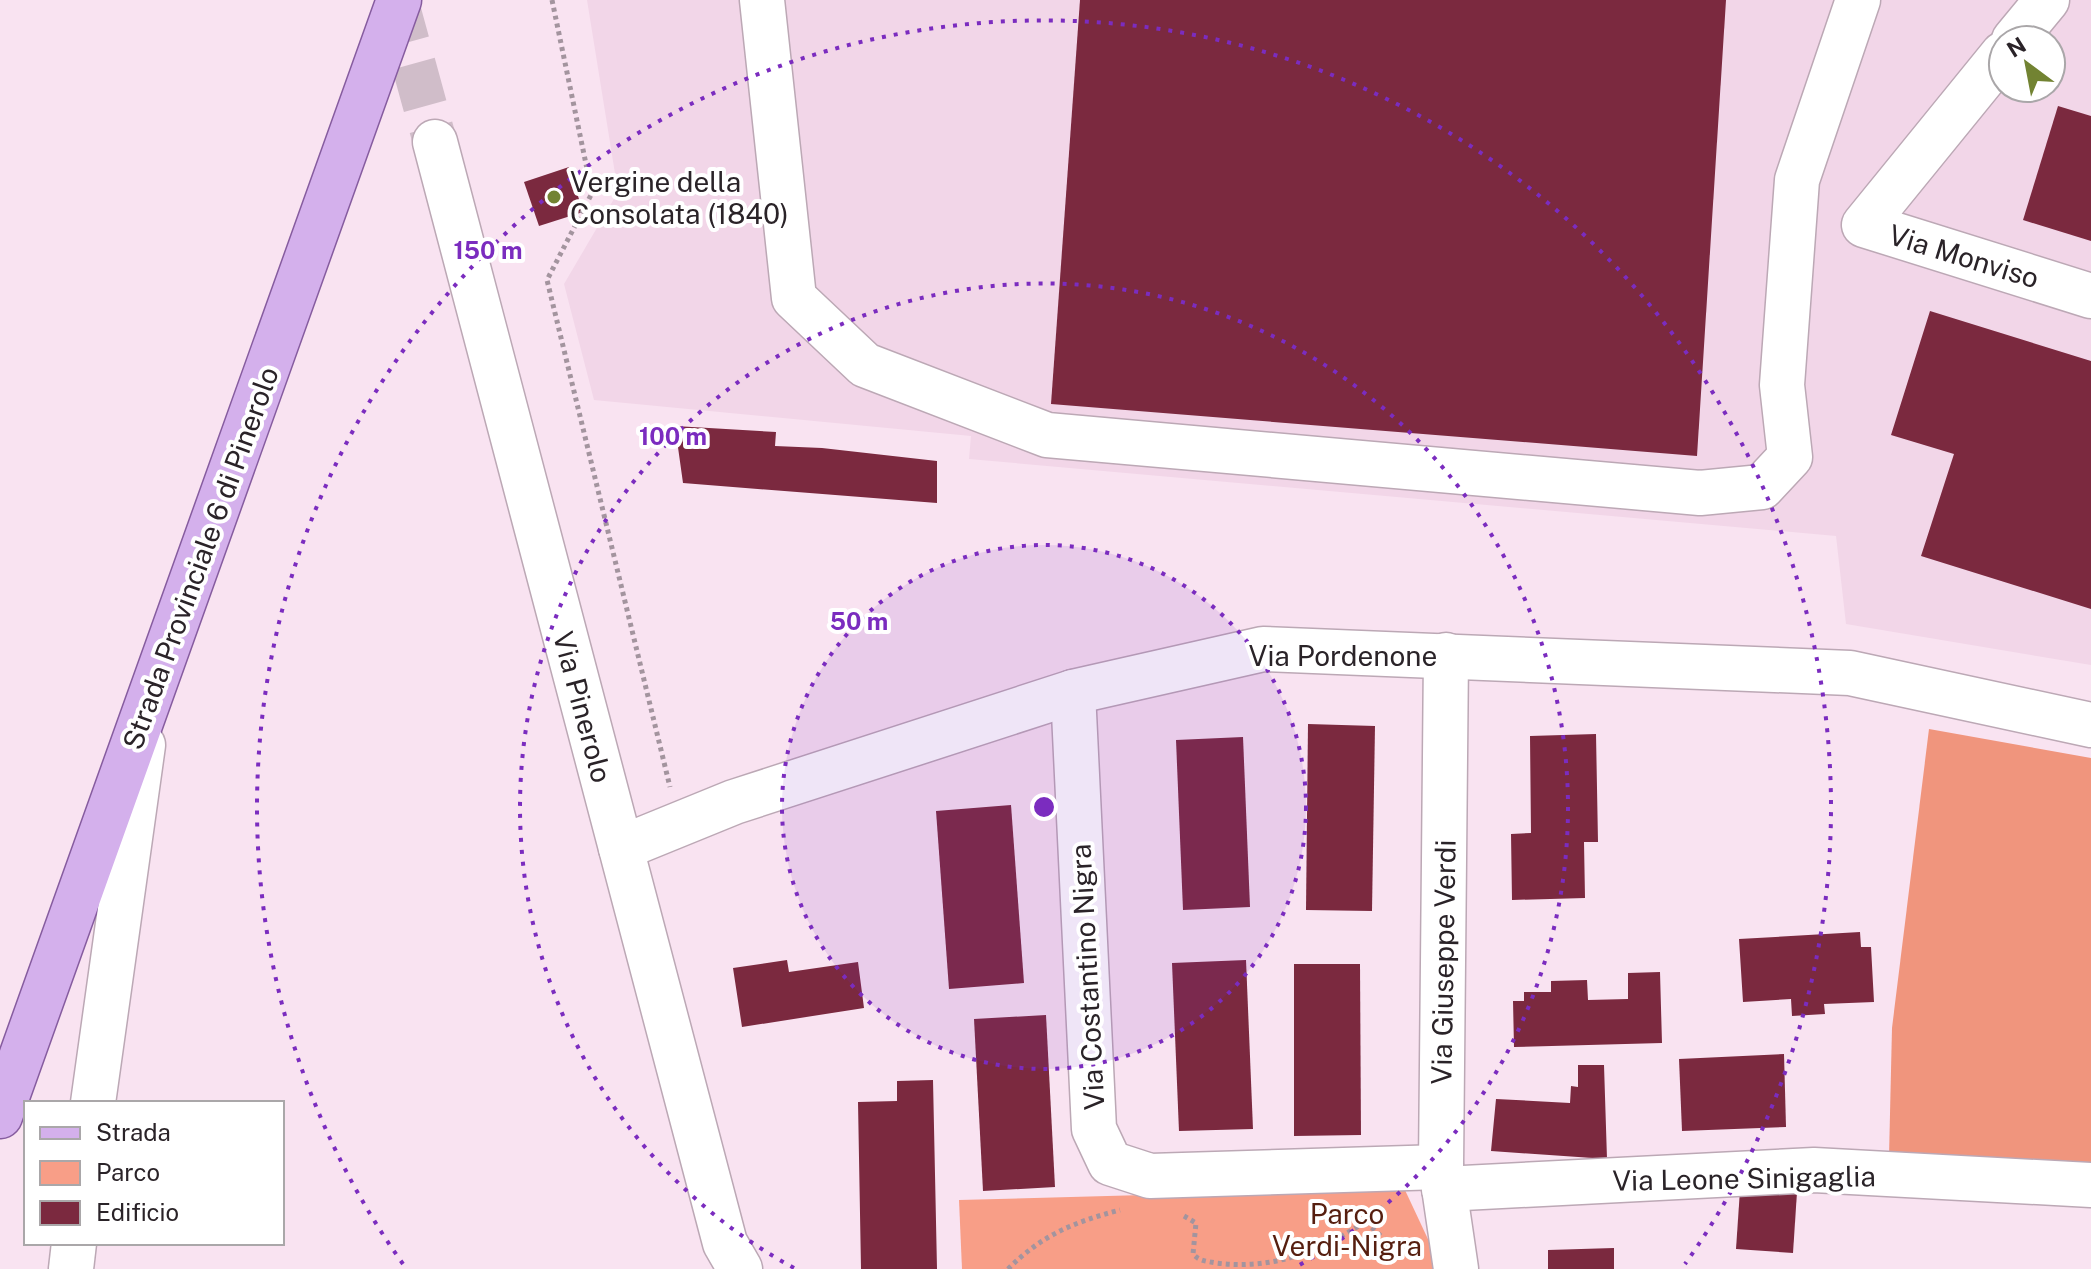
<svg xmlns="http://www.w3.org/2000/svg" width="2091" height="1269" viewBox="0 0 2091 1269" font-family="'Public Sans',sans-serif">
<style>
.built{fill:#f2d6e8;fill-rule:evenodd}
.green{fill:#f89e87}
.forest{fill:#f0957d}
.building{fill:#7b293f}
.lines{fill:none;stroke-linecap:round;stroke-linejoin:round}
.minor-tunnel{stroke:#d0bdc9;stroke-width:44;stroke-dasharray:44 22;stroke-linecap:butt}
.minor-casing{stroke:#bca8b5;stroke-width:47}
.major-casing{stroke:#865c9f;stroke-width:47}
.path{stroke:#a3949e;stroke-width:5;stroke-dasharray:4 4;stroke-linecap:butt}
.minor{stroke:#fff;stroke-width:44}
.major{stroke:#d4b0ec;stroke-width:44}
.ring{fill:none;stroke:#7b2cbf;stroke-width:4;stroke-dasharray:4 8}
.poi-dot{fill:#728332;stroke:#fff;stroke-width:3}
.labels{text-anchor:middle;dominant-baseline:central;stroke-width:8;stroke-linejoin:round;paint-order:stroke}
.poi-label{font-size:28px;fill:#2a2328;stroke:#fff;text-anchor:start}
.street-label{font-size:28px;fill:#2a2328;stroke:#fff}
.park-label{font-size:28px;fill:#561e0f;stroke:#fff}
.centre{fill:#7b2cbf;stroke:#fff;stroke-width:4}
.ring-label{font-size:24px;text-anchor:middle;font-weight:bold;fill:#7b2cbf;stroke:#fff;stroke-width:8;stroke-linejoin:round;paint-order:stroke}
</style>
<rect width="100%" height="100%" fill="#f9e3f1"/>
<path class="built" d="M 587,0 L 2091,0 L 2091,665 L 1846,624 L 1836,536 L 969,459 L 971,436 L 594,400 L 564,284 L 618,192 ZM 2003,40 L 2051,40 L 2051,88 L 2003,88 Z"/>
<polygon class="green" points="1404,1188 1442,1269 962,1269 959,1200"/>
<polygon class="forest" points="1929,729 2091,758 2091,1169 1889,1157 1892,1028"/>
<g class="building">
<polygon points="1080,0 1726,0 1697,456 1051,404"/>
<polygon points="2058,106 2091,116 2091,241 2023,220"/>
<polygon points="569,167 583,212 539,226 524,182"/>
<polygon points="1930,311 2091,361 2091,609 1921,556 1954,454 1891,435"/>
<polygon points="675,426 776,432 775,446 822,448 937,461 937,503 683,483"/>
<polygon points="1308,724 1375,726 1372,911 1306,910"/>
<polygon points="1596,734 1598,842 1584,842 1585,898 1512,900 1511,834 1531,833 1530,736"/>
<polygon points="1243,737 1250,907 1183,910 1176,740"/>
<polygon points="1011,805 1024,983 949,989 936,811"/>
<polygon points="1860,932 1861,947 1871,947 1874,1002 1824,1004 1825,1014 1792,1016 1791,999 1743,1002 1739,939"/>
<polygon points="787,960 789,972 858,962 864,1008 742,1027 733,968"/>
<polygon points="1246,960 1253,1129 1179,1131 1172,963"/>
<polygon points="1294,964 1360,964 1361,1135 1294,1136"/>
<polygon points="1660,972 1662,1043 1514,1047 1513,1001 1524,1001 1524,992 1551,992 1551,981 1587,980 1588,1000 1628,999 1628,973"/>
<polygon points="1046,1015 1055,1187 983,1191 974,1019"/>
<polygon points="1784,1054 1786,1127 1682,1131 1679,1059"/>
<polygon points="1578,1065 1604,1065 1607,1159 1491,1151 1496,1099 1570,1103 1571,1086 1578,1087"/>
<polygon points="933,1080 937,1269 861,1269 858,1102 897,1101 897,1081"/>
<polygon points="1740,1190 1797,1192 1793,1253 1736,1249"/>
<polygon points="1614,1248 1614,1269 1548,1269 1548,1250"/>
</g>
<g class="lines">
<polyline class="minor-tunnel" points="396,0 435,142"/>
<defs>
<g id="minor">
<polyline points="762,0 794,298 865,365 1047,435 1700,493 1762,487 1790,457 1782,385 1797,180 1858,0"/>
<polyline points="2014,40 2047,0"/>
<polyline points="2003,54 1864,225 2091,296"/>
<polyline points="435,142 725,1243 740,1269"/>
<polyline points="1446,655 1441,1167 1456,1269"/>
<polyline points="1073,692 1094,1129 1110,1163 1150,1176 1441,1167"/>
<polyline points="621,848 734,802 1073,692 1263,649 1850,673 2091,725"/>
<polyline points="93,1103 143,745"/>
<polyline points="1444,1189 1814,1170 2091,1185"/>
<polyline points="71,1269 74,1243"/>
</g>
<polyline id="major" points="0,1116 399,0"/>
</defs>
<use href="#minor" class="minor-casing"/>
<use href="#major" class="major-casing"/>
<g class="path">
<polyline points="552,0 592,193 547,280 670,787"/>
<path d="M 1184,1216 L 1196,1223 L 1193,1254 C 1199,1261 1206,1261 1216,1263 C 1264,1269 1306,1257 1347,1233 C 1360,1225 1373,1218 1383,1207"/>
<polyline points="1366,1222 1385,1240 1414,1248"/>
<path d="M 1008,1269 C 1042,1235 1074,1222 1120,1210"/>
</g>
<use href="#minor" class="minor"/>
<use href="#major" class="major"/>
</g>
<circle cx="1044" cy="807" r="262" fill="#7b2cbf" fill-opacity=".12"/>
<g class="ring">
<circle cx="1044" cy="807" r="262"/>
<path d="M794 1268A524 524 0 1 1 1294 1268"/>
<path d="M403 1264A787 787 0 1 1 1685 1264"/>
</g>
<circle class="poi-dot" cx="554" cy="197" r="8"/>
<g class="labels">
<g class="poi-label">
<text x="570" y="181">Vergine della<tspan x="570" dy="32">Consolata (1840)</tspan></text>
</g>
<g class="street-label">
<text transform="translate(1964 256) rotate(17)">Via Monviso</text>
<text transform="translate(200 558) rotate(-70)">Strada Provinciale 6 di Pinerolo</text>
<text x="1343" y="655">Via Pordenone</text>
<text transform="translate(583 707) rotate(75)">Via Pinerolo</text>
<text transform="translate(1443 962) rotate(-89)">Via Giuseppe Verdi</text>
<text transform="translate(1087 977) rotate(-93)">Via Costantino Nigra</text>
<text transform="translate(1744 1178) rotate(-1)">Via Leone Sinigaglia</text>
</g>
<g class="park-label">
<text x="1347" y="1213">Parco<tspan x="1347" dy="32">Verdi-Nigra</tspan></text>
</g>
</g>
<circle cx="1044" cy="807" r="12" class="centre"/>
<g class="ring-label">
<text x="488" y="259">150 m</text>
<text x="673" y="445">100 m</text>
<text x="859" y="630">50 m</text>
</g>
<rect x="24" y="1101" width="260" height="144" fill="#ffffff" stroke="#aaa7a9" stroke-width="2"/>
<rect x="40" y="1127" width="40" height="12" fill="#d4b0ec" stroke="#aaa7a9" stroke-width="2"/>
<text x="96" y="1141" font-size="24" fill="#2a2328">Strada</text>
<rect x="40" y="1161" width="40" height="24" fill="#f89e87" stroke="#aaa7a9" stroke-width="2"/>
<text x="96" y="1181" font-size="24" fill="#2a2328">Parco</text>
<rect x="40" y="1201" width="40" height="24" fill="#7b293f" stroke="#aaa7a9" stroke-width="2"/>
<text x="96" y="1221" font-size="24" fill="#2a2328">Edificio</text>
<g transform="translate(2027 64) rotate(328)"><circle r="38" fill="#ffffff" stroke="#aaa7a9" stroke-width="2"/>
<path d="M0-6L14 30L0 20L-14 30Z" fill="#728332"/>
<text y="-12" font-size="22" font-weight="bold" text-anchor="middle" fill="#2a2328">N</text>
</g>
</svg>
